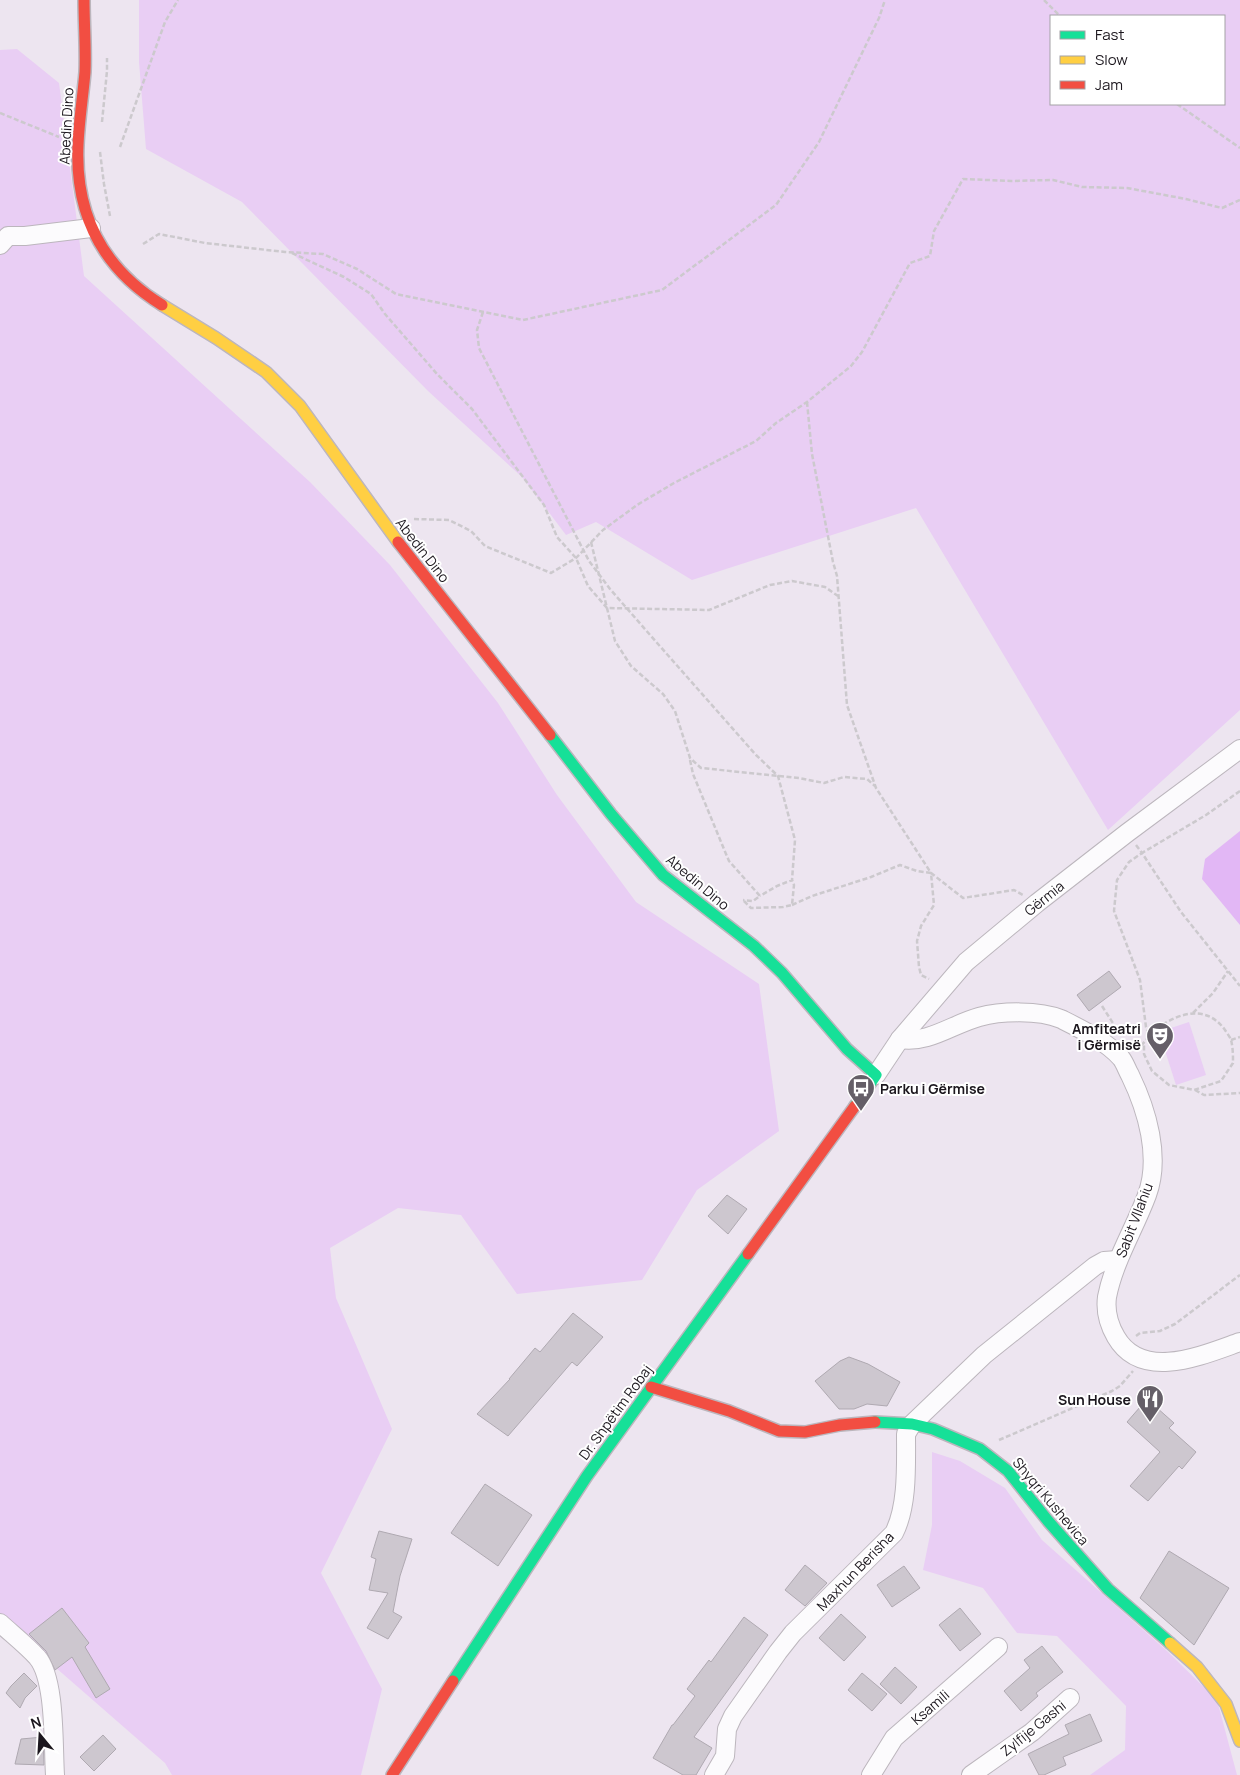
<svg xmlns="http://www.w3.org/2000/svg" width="1240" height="1775" viewBox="0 0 1240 1775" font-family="Manrope,sans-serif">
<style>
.green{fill:#e9cef4;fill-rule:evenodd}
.water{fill:#e2b7f5}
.building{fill:#cdc7cf;stroke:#afa9b1}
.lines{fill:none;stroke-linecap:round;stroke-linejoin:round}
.street-casing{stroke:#bcb6bd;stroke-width:20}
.fast-casing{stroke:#bcb6bd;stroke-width:14}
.slow-casing{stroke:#bcb6bd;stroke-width:14}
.jam-casing{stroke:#bcb6bd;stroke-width:14}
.path{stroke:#ccc9cd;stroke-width:2.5;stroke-dasharray:5 2.5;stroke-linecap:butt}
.street{stroke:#fcfbfd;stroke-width:18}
.fast{stroke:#16e098;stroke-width:11}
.slow{stroke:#ffcf43;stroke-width:11}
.jam{stroke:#f24e42;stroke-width:11}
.labels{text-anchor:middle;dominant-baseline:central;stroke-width:4;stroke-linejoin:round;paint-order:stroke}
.street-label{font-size:14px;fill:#1c171e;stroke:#fff}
.poi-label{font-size:14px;font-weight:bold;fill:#1c171e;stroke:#fff;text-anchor:end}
</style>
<rect width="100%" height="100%" fill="#ede5f0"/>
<g class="green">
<path d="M 139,0 L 1240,0 L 1240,710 L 1108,830 L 916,508 L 692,580 L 596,522 L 566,535 L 523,478 L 428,391 L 242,202 L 146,149 L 139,62 ZM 1051,16 L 1224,16 L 1224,104 L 1051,104 Z"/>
<polygon points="17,49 59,83 84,276 310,482 390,565 498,703 557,795 636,902 759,984 779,1131 697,1190 642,1280 517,1294 461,1215 398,1208 330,1248 336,1298 392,1429 321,1573 382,1689 361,1775 172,1775 165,1763 0,1619 0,50"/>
<polygon points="1189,1022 1206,1075 1176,1085 1159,1032"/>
<polygon points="932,1452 960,1461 1005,1488 1042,1540 1167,1651 1217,1700 1237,1775 1090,1775 1125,1750 1126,1706 1057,1636 1017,1633 983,1588 923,1570 932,1525"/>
</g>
<polygon class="water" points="1240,831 1240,925 1202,879 1205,859"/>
<g class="building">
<polygon points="1109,971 1121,987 1089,1011 1077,995"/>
<polygon points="727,1195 747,1209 728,1234 708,1216"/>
<polygon points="573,1313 603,1337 577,1366 572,1362 508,1436 477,1414 510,1379 509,1379 535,1348 540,1352"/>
<polygon points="849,1357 868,1364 900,1382 887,1406 867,1404 854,1409 839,1409 815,1381 840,1361"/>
<polygon points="1147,1399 1174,1423 1169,1428 1196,1452 1182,1469 1179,1466 1148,1501 1130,1486 1160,1452 1127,1422"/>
<polygon points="485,1484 532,1515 498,1566 451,1533"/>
<polygon points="379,1531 412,1539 400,1576 393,1612 402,1617 388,1639 367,1628 388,1593 369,1590 376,1559 371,1557"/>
<polygon points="1169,1551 1229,1588 1194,1645 1140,1598"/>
<polygon points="805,1565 827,1583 805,1606 785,1590"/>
<polygon points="904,1566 920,1588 892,1607 877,1585"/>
<polygon points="62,1608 89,1643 85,1647 110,1689 96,1698 72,1657 55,1670 46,1651 29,1634"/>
<polygon points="960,1608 981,1634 960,1651 939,1625"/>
<polygon points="841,1614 866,1637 844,1661 819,1638"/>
<polygon points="744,1617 768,1635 694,1737 712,1748 696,1775 683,1775 653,1758 672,1725 673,1725 695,1696 687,1689 709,1660 711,1662"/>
<polygon points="1042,1646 1063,1672 1036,1693 1038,1696 1021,1711 1004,1691 1030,1668 1024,1660"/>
<polygon points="895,1667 917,1687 901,1704 880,1684"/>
<polygon points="24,1673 37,1686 25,1698 20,1708 6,1693 11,1686"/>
<polygon points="862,1673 887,1694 872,1711 848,1690"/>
<polygon points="1090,1714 1102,1741 1063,1757 1066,1765 1044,1775 1039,1775 1028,1754 1069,1734 1065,1725"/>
<polygon points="103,1735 116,1749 94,1771 80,1757"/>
<polygon points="43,1737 44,1765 15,1764 21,1739"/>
</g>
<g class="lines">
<defs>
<g id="street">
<polyline points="0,245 8,236 25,236 91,228"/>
<path d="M 900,1039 C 928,1044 953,1024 979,1017 C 1001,1011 1039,1010 1061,1019 C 1081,1029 1106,1041 1121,1058 C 1125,1063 1127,1070 1130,1075 C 1147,1110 1161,1157 1147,1195 C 1134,1230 1114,1261 1107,1297 C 1105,1312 1109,1325 1116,1337 C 1142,1382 1203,1355 1240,1342"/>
<polyline points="876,1075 900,1039 966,962 1037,903 1127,833 1240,749"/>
<path d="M 0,1623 C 12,1634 26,1645 37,1657 C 56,1679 53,1746 55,1775"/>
<path d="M 714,1775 L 725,1756 L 727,1729 L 733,1716 L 778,1652 L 793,1633 L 894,1533 C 908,1506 906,1464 906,1434 L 912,1424 L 984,1355 L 1095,1266 L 1104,1261 L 1118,1260"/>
<polyline points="871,1775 894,1738 998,1647"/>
<polyline points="971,1775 1032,1732 1070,1698"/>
</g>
<g id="fast">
<polyline points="550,735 611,814 663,875 754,946 782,973 847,1049 876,1075 855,1106"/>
<polyline points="875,1422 912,1424 933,1429 980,1449 1008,1471 1048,1521 1108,1589 1170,1643"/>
<polyline points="453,1681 587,1476 748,1254"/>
</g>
<g id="slow">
<polyline points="162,305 216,338 266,372 300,406 398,542"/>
<polyline points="1170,1643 1197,1667 1226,1704 1240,1741"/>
</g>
<g id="jam">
<path d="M 84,0 C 84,24 86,49 85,72 C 83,96 79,120 78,145 C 75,214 102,268 162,305"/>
<polyline points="398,542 550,735"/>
<polyline points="748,1254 855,1106"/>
<polyline points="651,1387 729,1411 779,1431 805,1432 840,1425 875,1422"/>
<polyline points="392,1775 453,1681"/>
</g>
</defs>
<use href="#street" class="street-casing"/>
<use href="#fast" class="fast-casing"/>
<use href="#slow" class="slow-casing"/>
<use href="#jam" class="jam-casing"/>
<g class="path">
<polyline points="1044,0 1060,16"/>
<polyline points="1177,104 1240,148"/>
<polyline points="0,113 59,137"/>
<polyline points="102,122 107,71 107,58"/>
<polyline points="120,147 165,22 178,0"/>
<polyline points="100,152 104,184 110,216"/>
<polyline points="143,244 159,234 205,243 285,252 323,254 357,269 396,294 523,320 662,290 776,205 819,142 879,18 885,0"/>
<polyline points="292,253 344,277 371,294 385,314 437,374 472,409 544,505 557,537 576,558 588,586 607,608 709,610 770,585 792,581 825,587 838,596"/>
<polyline points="483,312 477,330 479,348 589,561 610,589 658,644 756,755 778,776 795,840 792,880 777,886 760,896"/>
<polyline points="807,402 812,454 833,562 837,576 847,705 876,788 931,873 963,898 1014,890 1023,895"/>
<polyline points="414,519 449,520 471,531 485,546 551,573 576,558 603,530 637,505 674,483 756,441 776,423 807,402 851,366 862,352 910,263 930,256 934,231 963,179 1011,181 1053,180 1082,187 1127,188 1186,199 1222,208 1240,200"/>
<polyline points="591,542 615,641 631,666 663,694 675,711 690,758 701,768 799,778 824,783 844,777 867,779 875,786"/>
<polyline points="690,760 693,774 726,854 729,861 760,896 753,901 743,900"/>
<polyline points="1240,791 1206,815 1142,853 1181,912 1240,986"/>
<polyline points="1136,845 1142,853 1129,862 1117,880 1114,911 1140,980 1146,1027 1150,1037"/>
<polyline points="744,901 751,908 783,907 792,905 794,885 792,880"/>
<polyline points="792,905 812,896 871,877 900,865 917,871 931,873 934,905 921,926 917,941 919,967 921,975 929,979"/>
<polyline points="1102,1006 1120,1034"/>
<polyline points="1193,1013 1213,993 1228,971"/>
<polyline points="1231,1040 1240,1037"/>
<path d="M 1136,1051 C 1145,1042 1155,1028 1167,1022 C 1188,1010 1210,1009 1225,1030 C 1227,1033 1230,1037 1231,1040 C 1233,1047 1233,1056 1233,1063 L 1221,1081 L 1194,1090 L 1169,1085 L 1152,1071 L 1144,1054 L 1144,1043"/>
<polyline points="1195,1090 1204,1095 1240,1093"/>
<polyline points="1136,1336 1140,1333 1160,1331 1175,1324 1240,1275"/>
<polyline points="999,1440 1112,1391 1120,1386 1133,1371"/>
</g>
<use href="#street" class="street"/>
<use href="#fast" class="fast"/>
<use href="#slow" class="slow"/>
<use href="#jam" class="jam"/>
</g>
<defs>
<symbol id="theatre-pin" viewBox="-11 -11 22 30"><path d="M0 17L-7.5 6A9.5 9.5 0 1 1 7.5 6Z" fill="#655f68" stroke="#fff"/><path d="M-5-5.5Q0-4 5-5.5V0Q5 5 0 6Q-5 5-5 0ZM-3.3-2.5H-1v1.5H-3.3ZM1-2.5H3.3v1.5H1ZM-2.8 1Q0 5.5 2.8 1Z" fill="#fff"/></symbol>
<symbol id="bus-pin" viewBox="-11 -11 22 30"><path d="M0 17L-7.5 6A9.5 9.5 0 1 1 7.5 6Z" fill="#655f68" stroke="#fff"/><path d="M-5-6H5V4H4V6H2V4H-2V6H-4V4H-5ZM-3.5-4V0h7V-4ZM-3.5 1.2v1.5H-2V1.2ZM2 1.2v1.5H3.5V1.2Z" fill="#fff"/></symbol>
<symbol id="restaurant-pin" viewBox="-11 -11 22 30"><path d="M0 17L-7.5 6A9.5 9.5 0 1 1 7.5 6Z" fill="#655f68" stroke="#fff"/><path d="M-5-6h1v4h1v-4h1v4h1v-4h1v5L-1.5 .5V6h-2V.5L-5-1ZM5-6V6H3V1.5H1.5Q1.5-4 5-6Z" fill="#fff"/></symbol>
</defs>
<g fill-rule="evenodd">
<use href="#theatre-pin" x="1144" y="1020" width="32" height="43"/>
<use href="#bus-pin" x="845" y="1072" width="32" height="43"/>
<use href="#restaurant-pin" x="1134" y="1383" width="32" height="43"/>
</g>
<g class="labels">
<g class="street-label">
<text transform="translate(66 126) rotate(-87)">Abedin Dino</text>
<text transform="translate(423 550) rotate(52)">Abedin Dino</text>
<text transform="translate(698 882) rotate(40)">Abedin Dino</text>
<text transform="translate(1044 898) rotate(-39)">Gërmia</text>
<text transform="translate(1134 1220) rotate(-69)">Sabit Vllahiu</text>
<text transform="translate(615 1412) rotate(-54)">Dr. Shpëtim Robaj</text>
<text transform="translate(1051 1501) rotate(50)">Shyqri Kushevica</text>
<text transform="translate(855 1571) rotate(-46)">Maxhun Berisha</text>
<text transform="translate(930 1707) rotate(-41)">Ksamili</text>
<text transform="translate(1033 1728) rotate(-39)">Zylfije Gashi</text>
</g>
<g class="poi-label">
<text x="1141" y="1028">Amfiteatri<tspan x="1141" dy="16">i Gërmisë</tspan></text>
<text x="880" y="1088" text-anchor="start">Parku i Gërmise</text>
<text x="1131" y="1399">Sun House</text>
</g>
</g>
<rect x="1050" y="15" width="175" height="90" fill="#ffffff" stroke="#a4a2a5"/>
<rect x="1060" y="31" width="25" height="8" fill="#16e098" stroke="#a4a2a5"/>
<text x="1095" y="40" font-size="15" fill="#1c171e">Fast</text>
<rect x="1060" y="56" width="25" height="8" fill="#ffcf43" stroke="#a4a2a5"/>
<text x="1095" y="65" font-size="15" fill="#1c171e">Slow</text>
<rect x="1060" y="81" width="25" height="8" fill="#f24e42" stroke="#a4a2a5"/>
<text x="1095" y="90" font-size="15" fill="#1c171e">Jam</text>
<g transform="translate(40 1735) rotate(342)" stroke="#ffffff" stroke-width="4" paint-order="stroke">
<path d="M0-4L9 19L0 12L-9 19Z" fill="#1c171e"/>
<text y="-8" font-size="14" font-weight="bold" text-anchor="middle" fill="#1c171e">N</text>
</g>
</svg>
